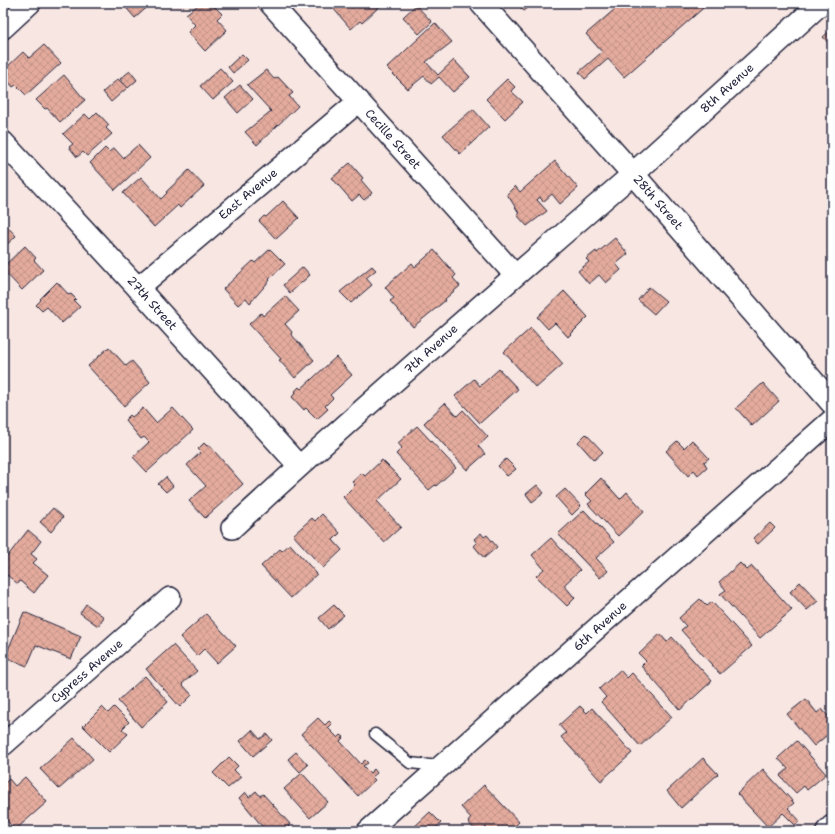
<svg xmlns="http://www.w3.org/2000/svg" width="835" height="834" viewBox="0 0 835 834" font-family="'Shantell Sans',sans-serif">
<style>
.building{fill:url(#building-cross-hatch);stroke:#22223b}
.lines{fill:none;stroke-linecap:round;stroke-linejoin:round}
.lane-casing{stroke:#22223b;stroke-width:13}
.street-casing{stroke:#22223b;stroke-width:24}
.secondary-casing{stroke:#22223b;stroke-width:25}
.lane{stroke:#fff;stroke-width:10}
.street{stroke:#fff;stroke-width:21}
.secondary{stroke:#fff;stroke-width:22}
.labels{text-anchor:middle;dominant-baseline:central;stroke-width:3;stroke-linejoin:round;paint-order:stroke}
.street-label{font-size:12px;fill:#22223b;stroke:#fff}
</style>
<defs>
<pattern id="building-cross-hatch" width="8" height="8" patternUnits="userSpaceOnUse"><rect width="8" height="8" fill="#e4ab9d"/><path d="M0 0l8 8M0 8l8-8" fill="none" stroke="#c39388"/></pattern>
</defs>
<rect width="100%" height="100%" fill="#f7e6e2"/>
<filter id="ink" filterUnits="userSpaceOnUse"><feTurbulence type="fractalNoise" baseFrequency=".025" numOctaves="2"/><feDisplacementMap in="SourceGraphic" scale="8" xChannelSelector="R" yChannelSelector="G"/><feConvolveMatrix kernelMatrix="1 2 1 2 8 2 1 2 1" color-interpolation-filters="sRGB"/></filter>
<g filter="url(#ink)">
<g class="building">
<polygon points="122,3 152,3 135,18"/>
<polygon points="201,3 209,3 213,7 214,6 222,14 217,19 227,30 205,51 188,32 195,25 186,14"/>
<polygon points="335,3 377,3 380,6 362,23 360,21 351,29 332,7"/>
<polygon points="520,3 534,3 524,11 518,5"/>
<polygon points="622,3 709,3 624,77 608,59 585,79 579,72 602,52 586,34"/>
<polygon points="416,5 432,22 419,34 403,17"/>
<polygon points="435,23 452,42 426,62 438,75 454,60 470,77 453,92 439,77 431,84 424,76 408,89 387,68"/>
<polygon points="832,29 832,47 823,37"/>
<polygon points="44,45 61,63 26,95 16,85 13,87 5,78 10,73 6,68 23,52 29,58"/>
<polygon points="242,54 248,60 233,73 228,67"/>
<polygon points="220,68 233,82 213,100 200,86"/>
<polygon points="266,70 274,79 278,77 293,93 289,96 298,106 257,145 245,132 271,111 247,85"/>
<polygon points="130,71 137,80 128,88 120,79"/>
<polygon points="64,75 85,100 60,122 47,108 45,109 36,100"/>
<polygon points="118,79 127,88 111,102 103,92"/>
<polygon points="507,79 515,87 511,91 523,102 505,119 486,99"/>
<polygon points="240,85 253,99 238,113 225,98"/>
<polygon points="473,109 489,127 460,154 443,135"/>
<polygon points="97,112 109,125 106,128 112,134 87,156 83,152 77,157 69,147 73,144 63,134 85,114 90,119"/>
<polygon points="138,145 150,158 115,190 90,163 105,148 109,152 114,148 123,158"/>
<polygon points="555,161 578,188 560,204 552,194 543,202 540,197 537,200 547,211 527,226 517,215 519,213 507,194 515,186 520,192"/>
<polygon points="350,163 363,178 361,180 372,193 364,200 359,195 352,201 332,178"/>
<polygon points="189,170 204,186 180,208 178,205 154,227 123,193 141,177 161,199 167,193 166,192"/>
<polygon points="283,201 299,218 276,239 259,221 264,216 266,217"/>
<polygon points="3,222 16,236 3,248"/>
<polygon points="615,238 628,254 616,264 621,270 606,283 599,275 589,284 578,271 589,262 586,259 596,251 597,253"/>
<polygon points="25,246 36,258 34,260 43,270 22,290 3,270 3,267"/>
<polygon points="270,249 285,264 269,279 270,280 250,303 246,298 238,305 223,289 253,261 255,263"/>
<polygon points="434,250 456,275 453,278 460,286 445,299 446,300 413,327 390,301 394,298 385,287 412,263 415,267"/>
<polygon points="372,266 376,270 366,278 372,285 351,303 340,292"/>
<polygon points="303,267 310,275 290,293 283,285"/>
<polygon points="57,282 69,295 71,294 76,299 74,301 80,307 62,323 47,307 42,311 36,305 41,300 40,299"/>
<polygon points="649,287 666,301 654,314 638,300"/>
<polygon points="564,291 588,317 568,337 555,323 548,329 537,317"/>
<polygon points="285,296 299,311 285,324 292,332 291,334 314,360 295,378 279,360 281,359 249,324 261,313 263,316"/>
<polygon points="531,328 563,364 536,388 504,352"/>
<polygon points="109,347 126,366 132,361 150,382 124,406 88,366"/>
<polygon points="336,357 352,375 330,395 333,398 325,406 328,409 317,419 306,408 304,410 292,397 296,392 295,391 299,387 301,389"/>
<polygon points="499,369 518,389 480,423 455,396 474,379 480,386"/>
<polygon points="763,383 779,401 752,426 736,408"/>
<polygon points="445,403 457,416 463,410 488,437 478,446 485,454 467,470 424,423"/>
<polygon points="143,408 156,423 173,408 193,430 147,472 133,457 149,442 144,437 141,439 125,420 130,415 132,417"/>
<polygon points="417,426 456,468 436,486 435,485 429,490 396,454 402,448 398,443"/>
<polygon points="586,434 603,452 594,460 578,442"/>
<polygon points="692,440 709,458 704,462 707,467 698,475 694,470 688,476 666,451 677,441 684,448"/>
<polygon points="204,443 207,446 209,445 243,484 205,518 189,501 206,486 187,465 201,452 198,449"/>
<polygon points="506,459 516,469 507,476 498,466"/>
<polygon points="382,460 401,479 377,501 401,527 384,542 343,497 355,485 352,482 362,473 365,476"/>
<polygon points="166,477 173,486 166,492 158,484"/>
<polygon points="601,478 620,499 627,492 644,511 618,536 588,504 592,501 585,494"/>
<polygon points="537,485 544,493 532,502 526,494"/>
<polygon points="565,489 581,506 572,515 556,497"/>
<polygon points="53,508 63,517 51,532 40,522"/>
<polygon points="584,510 614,542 596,558 608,571 600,578 558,534"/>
<polygon points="322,514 340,533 333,540 342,550 323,568 293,535 312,518 315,521"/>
<polygon points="770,523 775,528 758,544 753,539"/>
<polygon points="28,530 41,541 31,554 37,559 33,563 48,575 34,593 20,581 18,584 7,575 3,580 3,562"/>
<polygon points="481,533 484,537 487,535 497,547 484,558 474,546 477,543 474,539"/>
<polygon points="551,538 580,570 564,585 575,598 567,606 536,576 544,569 532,555"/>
<polygon points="290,544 317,574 291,598 261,566 280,549 282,551"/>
<polygon points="740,563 747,570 752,566 792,610 760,638 720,594 726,590 719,582"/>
<polygon points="800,582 818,601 807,610 790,592"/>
<polygon points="700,599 707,606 712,602 752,646 720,674 681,630 686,626 679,618"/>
<polygon points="86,604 104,617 98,626 80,613"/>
<polygon points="334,605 344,615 328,629 319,618"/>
<polygon points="24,612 81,636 71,659 36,645 27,666 5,657"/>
<polygon points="206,614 236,646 217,663 204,649 197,656 180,637"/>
<polygon points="660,634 667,642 672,637 712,681 680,710 641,666 646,661 639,654"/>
<polygon points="173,645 197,671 182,684 192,695 180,707 146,669"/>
<polygon points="620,670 627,678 632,673 672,717 640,746 601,702 606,697 599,689"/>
<polygon points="145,676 168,702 141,727 118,701"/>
<polygon points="806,699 817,713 822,709 832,721 832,731 814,746 787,714"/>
<polygon points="580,706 587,713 592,708 632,753 601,781 561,737 566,733 559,725"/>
<polygon points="102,707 108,713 114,707 129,722 122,729 128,734 109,752 83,726"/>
<polygon points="318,718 325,725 329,721 332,724 328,728 338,738 341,735 344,737 340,741 361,764 365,760 368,763 363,766 370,773 374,769 377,773 372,777 375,780 358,796 301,734"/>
<polygon points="252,730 260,739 267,734 272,740 253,756 240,741"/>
<polygon points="74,738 93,759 59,789 40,769"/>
<polygon points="797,741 826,774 807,790 804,786 796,793 780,776 788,769 778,758"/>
<polygon points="296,752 308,765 300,772 288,759"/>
<polygon points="229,757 238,766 234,770 241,777 228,788 213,773"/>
<polygon points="703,758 718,774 681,808 667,791"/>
<polygon points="763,769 794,803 788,808 800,821 795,825 783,813 768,827 737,794"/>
<polygon points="302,773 328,802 310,818 284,789"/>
<polygon points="25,777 47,802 15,830 3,816 3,785 9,779 15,786"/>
<polygon points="484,785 519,822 510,831 476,831 468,822 471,818 461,807"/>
<polygon points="256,791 260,796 263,794 290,824 288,826 292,830 266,831 239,798 245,792 249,797"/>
<polygon points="430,812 441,823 432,831 415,831 412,829"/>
</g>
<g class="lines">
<defs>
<polyline id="lane" points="375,734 410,763 439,766"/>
<g id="street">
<polyline points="270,3 515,275"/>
<polyline points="3,28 30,3"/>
<polyline points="3,142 138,288 299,466"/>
<polyline points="138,288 359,101"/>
<path d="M 232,528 C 363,407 498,290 633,174"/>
<polyline points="3,745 170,598"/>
<polyline points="368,831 832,420"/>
<polyline points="827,831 832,826"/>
</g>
<g id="secondary">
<polyline points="481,3 633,174 832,403"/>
<polyline points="633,174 821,3"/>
</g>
</defs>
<use href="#lane" class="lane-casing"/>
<use href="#street" class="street-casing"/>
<use href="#secondary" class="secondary-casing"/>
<use href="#lane" class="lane"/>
<use href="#street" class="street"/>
<use href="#secondary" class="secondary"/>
</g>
</g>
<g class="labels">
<g class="street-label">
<text transform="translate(727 88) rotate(-42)">8th Avenue</text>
<text transform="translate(393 139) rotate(48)">Cecille Street</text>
<text transform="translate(248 194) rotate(-40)">East Avenue</text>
<text transform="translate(658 202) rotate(49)">28th Street</text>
<text transform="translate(152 303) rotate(48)">27th Street</text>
<text transform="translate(431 349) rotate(-42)">7th Avenue</text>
<text transform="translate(600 626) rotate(-42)">6th Avenue</text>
<text transform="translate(87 671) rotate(-41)">Cypress Avenue</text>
</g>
</g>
<rect width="835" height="834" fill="none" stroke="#fff" stroke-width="16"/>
<rect x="8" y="8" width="819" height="818" fill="none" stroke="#22223b" stroke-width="1.5" filter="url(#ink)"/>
</svg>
